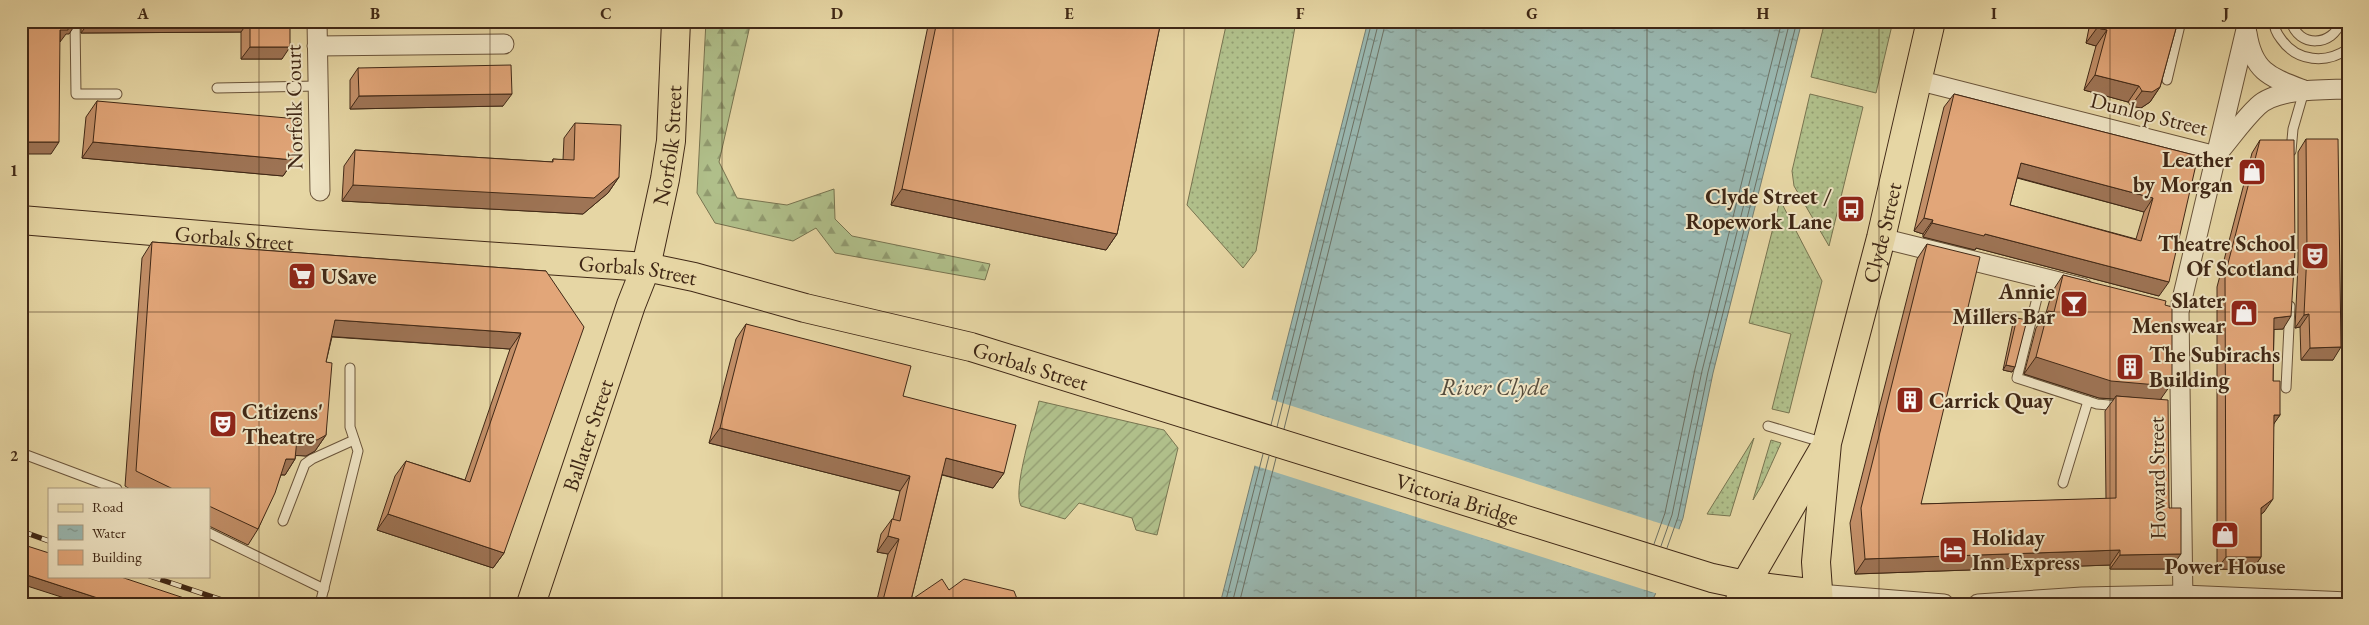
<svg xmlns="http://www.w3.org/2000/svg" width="2369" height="625" viewBox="0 0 2369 625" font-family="'EB Garamond',serif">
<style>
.grass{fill:url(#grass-dots);stroke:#787450}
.forest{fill:url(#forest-firs);stroke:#787450}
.garden{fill:url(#garden-furrows);stroke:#787450}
.water{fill:url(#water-ripples);stroke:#757e72}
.pier{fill:#e6d6a4}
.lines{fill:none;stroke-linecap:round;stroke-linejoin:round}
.shore{stroke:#6c7063;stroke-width:1}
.lane-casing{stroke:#6a543a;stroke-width:11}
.street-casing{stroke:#6a543a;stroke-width:21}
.primary-casing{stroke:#402816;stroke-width:30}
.lane{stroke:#efe4c4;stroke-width:9}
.street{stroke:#efe4c4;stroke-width:19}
.primary{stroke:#e6d6a4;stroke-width:28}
.rail-casing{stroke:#402816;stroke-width:5.5}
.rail{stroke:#efe4c4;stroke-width:4;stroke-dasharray:11;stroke-linecap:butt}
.wall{fill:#c28f68;stroke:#402816;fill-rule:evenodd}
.shaded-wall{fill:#9e7455;stroke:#402816}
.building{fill:#e2a679;stroke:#402816;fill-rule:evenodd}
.grid{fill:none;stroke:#402816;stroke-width:1;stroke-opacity:0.55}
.labels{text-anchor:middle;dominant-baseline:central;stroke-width:4;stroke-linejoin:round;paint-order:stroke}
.street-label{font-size:22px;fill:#402816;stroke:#efe4c4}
.poi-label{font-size:22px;font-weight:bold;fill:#402816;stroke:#efe4c4;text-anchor:end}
.water-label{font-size:24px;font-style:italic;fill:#564c3c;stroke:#efe4c4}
.neatline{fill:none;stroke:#402816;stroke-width:2}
.grid-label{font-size:16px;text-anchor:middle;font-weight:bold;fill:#402816}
</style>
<defs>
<pattern id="grass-dots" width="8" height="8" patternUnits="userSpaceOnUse" patternTransform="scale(1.25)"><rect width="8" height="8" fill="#b0bf8a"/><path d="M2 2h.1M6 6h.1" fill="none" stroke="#919b70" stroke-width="1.8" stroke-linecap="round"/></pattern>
<pattern id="forest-firs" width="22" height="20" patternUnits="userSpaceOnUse" patternTransform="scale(1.25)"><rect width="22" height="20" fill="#b0bf8a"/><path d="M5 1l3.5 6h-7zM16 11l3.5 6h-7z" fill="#919b70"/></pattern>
<pattern id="garden-furrows" width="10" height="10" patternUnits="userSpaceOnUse" patternTransform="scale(1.25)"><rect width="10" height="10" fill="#b0bf8a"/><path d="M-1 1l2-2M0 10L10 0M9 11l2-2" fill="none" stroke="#919b70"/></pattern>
<pattern id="water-ripples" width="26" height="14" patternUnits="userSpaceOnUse" patternTransform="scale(1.25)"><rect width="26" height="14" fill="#99b7b0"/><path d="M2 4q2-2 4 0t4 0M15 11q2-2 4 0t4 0" fill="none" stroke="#7e958e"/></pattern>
</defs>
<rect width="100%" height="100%" fill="#e6d6a4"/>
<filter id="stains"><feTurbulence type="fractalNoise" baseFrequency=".004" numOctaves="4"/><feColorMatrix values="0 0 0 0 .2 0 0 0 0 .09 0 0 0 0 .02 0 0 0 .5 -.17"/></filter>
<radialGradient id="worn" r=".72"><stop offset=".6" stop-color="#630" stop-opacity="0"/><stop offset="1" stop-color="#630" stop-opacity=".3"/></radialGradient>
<g class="grass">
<polygon points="1227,21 1296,21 1256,251 1243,268 1187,205"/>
<polygon points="1825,21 1893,21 1876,93 1811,77"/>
<polygon points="1810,94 1863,107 1829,246 1794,186 1792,171"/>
<polygon points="1780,200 1822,281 1789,413 1772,409 1791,334 1749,323"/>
<polygon points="1754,438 1730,516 1707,514"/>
<polygon points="1771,440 1781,443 1762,485 1753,500"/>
</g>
<polygon class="forest" points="706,21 751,21 719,162 737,198 787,205 834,189 835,219 852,236 990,264 985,280 835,253 816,228 793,241 715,223 697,193"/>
<path class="garden" d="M 1039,401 L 1164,430 L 1178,448 L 1157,535 L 1136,530 L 1132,518 L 1079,503 L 1065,519 L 1021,506 C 1012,490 1034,422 1039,401 Z"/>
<polygon class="water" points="1368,21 1802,21 1713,373 1683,518 1655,595 1650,604 1220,604"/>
<polygon class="pier" points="1270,399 1681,530 1658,594 1253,465"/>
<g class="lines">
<g class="shore">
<polyline points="1271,425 1372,21"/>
<polyline points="1277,427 1379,21"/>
<polyline points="1284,429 1386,21"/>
<polyline points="1654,544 1665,513 1695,369 1782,21"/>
<polyline points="1661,546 1672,515 1702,371 1790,21"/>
<polyline points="1667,548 1678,517 1708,372 1797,21"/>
<polyline points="1225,604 1263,454"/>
<polyline points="1232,604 1269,456"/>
<polyline points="1239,604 1276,458"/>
</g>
<defs>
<g id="lane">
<polyline points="75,21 76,94 117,94"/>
<path d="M 2274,21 C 2274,29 2277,34 2281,39 C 2297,62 2326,64 2348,49"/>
<path d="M 2291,21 C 2298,48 2333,47 2341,21"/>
<polyline points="2167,80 2181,21"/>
<polyline points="217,88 317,86"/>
<polyline points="2291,151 2293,129 2304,91"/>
<polyline points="2042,278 2017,378 2097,404 2120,406"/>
<polyline points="2286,388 2290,306"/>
<polyline points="1768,426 1825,443"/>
<polyline points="21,453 117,489"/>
<polyline points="2063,483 2088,401"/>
<polyline points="283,521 305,464 312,459 354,440"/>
<polyline points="209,533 324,589"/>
<polyline points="320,604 358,451 350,427 350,368"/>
</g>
<g id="street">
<polyline points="317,21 320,191"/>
<path d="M 2247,33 C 2253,72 2270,77 2304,90"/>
<polyline points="317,46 504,44"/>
<polyline points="1917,80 2216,156"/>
<path d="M 2218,153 C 2231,138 2243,120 2258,106 C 2277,88 2323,90 2348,89"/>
<polyline points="1881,238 2083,288"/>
<polyline points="1818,594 1944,604"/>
<polyline points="1978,604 2082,597 2183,595 2348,602"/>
<polyline points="2183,604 2179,312 2248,21"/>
</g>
<g id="primary">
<path id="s1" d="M 21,220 L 309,244 L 646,267 L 694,277 L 805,308 L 971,347 L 1712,578 L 1745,585 L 1818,594"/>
<path id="s2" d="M 531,604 L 631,305 L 646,267 L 665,179 L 671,141 L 676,21"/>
<polyline points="1739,604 1745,585 1822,452"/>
<path id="s3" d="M 1819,604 L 1816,562 L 1827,443 L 1881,238 L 1931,21"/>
</g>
</defs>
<use href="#lane" class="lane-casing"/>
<use href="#street" class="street-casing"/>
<use href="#primary" class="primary-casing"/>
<use href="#lane" class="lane"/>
<use href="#street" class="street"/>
<use href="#primary" class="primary"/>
<defs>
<g id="rail">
<polyline points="21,531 49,541"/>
<polyline points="150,576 234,604"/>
</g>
</defs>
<use href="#rail" class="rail-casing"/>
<use href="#rail" class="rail"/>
</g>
<g class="wall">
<polygon points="81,21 290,21 282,59 241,59 241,32 81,33"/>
<polygon points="929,21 1161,21 1117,234 1106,250 891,205"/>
<polygon points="2081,21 2178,21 2160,87 2150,102 2141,108 2131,106 2128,102 2084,90 2096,46 2086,43 2090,23"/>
<polygon points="358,68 503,106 350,109 350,80"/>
<path d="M 1954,94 L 2198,156 L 2159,296 L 1976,248 L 1975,250 L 1923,237 L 1923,234 L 1914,231 L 1944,107 ZM 2017,178 L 2144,212 L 2136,239 L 2010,205 Z"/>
<polygon points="97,101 294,160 283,176 82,158 86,117"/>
<polygon points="575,123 619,177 608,193 583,214 342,201 344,166 355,150 552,162 553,159 563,160 564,138"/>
<polygon points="2306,139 2333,360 2301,360 2300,327 2295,328 2298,264 2298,152"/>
<polygon points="2260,140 2283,329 2274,329 2273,381 2280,415 2274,423 2264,512 2261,514 2261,557 2252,570 2217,569 2217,287 2252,153"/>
<polygon points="152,242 546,271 504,553 493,568 377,530 395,476 406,461 465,480 510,349 332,337 326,362 326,435 315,451 306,456 296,455 295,459 285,475 281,475 258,529 248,545 209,526 209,489 130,489 125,486 142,258"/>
<polygon points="1927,244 1921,504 2106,499 2105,411 2114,399 2099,398 2024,374 2036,328 2046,313 2052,292 2063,275 2165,305 2161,399 2169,508 2170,569 2110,569 2110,565 1855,574 1850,523 1917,259"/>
<polygon points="2017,318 2012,372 2003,370 2013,323"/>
<polygon points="746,324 903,396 1004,473 993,488 942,475 911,600 949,590 1019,604 876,604 888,554 877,552 881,534 892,519 893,519 900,491 709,443 736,339"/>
</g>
<g class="shaded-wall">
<polygon points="90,21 249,21 241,32 81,33"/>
<polygon points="2081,21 2091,21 2090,23"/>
<polygon points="68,22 77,22 69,34 66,34 60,42 60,30"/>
<polygon points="2097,28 2107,30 2096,46 2086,43"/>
<polygon points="250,47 290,47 282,59 241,59"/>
<polygon points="2095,75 2139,86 2128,102 2084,90"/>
<polygon points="2160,87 2150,102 2141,108 2131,106 2142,91"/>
<polygon points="512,94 503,106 350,109 359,96"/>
<polygon points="21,142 59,142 51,154 21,154"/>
<polygon points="93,142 294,160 283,176 82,158"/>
<polygon points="2021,163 2153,198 2144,212 2012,176"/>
<polygon points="619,177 608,193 583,214 342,201 353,185"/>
<polygon points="902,189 1117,234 1106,250 891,205"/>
<polygon points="1924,218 1933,220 1923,234 1914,231"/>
<polygon points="1932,223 1985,234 2169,282 2159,296 1976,248 1975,250 1923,237"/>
<polygon points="2309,314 2300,327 2295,328 2304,315"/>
<polygon points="2291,316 2283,329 2265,330 2274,318"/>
<polygon points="335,320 521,333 510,349 324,336"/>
<polygon points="2341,347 2333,360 2301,360 2310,348"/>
<polygon points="2036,357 2172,383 2160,400 2116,396 2114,399 2099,398 2024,374"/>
<polygon points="2006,365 2015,367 2012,372 2003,370"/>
<polygon points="2274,415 2280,415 2271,428"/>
<polygon points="720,428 910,476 900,491 709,443"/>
<polygon points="326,435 315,451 306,456 286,455 297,439"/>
<polygon points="946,458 1004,473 993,488 936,473"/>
<polygon points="286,459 295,459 285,475 275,474"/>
<polygon points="2273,499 2264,512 2252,521 2261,508"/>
<polygon points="388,514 504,553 493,568 377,530"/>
<polygon points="888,536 899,539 888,554 877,552"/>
<polygon points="2120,550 2110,565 1855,574 1865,559"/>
<polygon points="2181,554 2170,569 2110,569 2120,555"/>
<polygon points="2226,557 2261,557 2252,570 2217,569"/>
<polygon points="21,573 116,604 83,604 21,584"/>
</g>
<g class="building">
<polygon points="21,21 77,21 68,22 68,30 60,30 59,142 21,142"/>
<rect x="250" y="21" width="40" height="26"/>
<polygon points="937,21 1161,21 1117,234 902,189"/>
<polygon points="2098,21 2178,21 2160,87 2152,92 2142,91 2139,86 2095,75 2107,30 2097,28"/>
<polygon points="511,65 512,94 359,96 358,68"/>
<path d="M 1954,94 L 2198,156 L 2169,282 L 1985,234 L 1984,236 L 1932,223 L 1933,220 L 1924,218 ZM 2021,163 L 2153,198 L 2141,241 L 2010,205 Z"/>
<polygon points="97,101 298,119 294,160 93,142"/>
<polygon points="575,123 621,125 619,177 594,198 353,185 355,150 553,162 553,159 574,160"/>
<polygon points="2306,139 2338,139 2341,347 2310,348 2309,314 2304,315 2307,252"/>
<polygon points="2260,140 2294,140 2295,251 2291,316 2274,318 2273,381 2280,381 2280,415 2274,415 2273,499 2261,508 2261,557 2226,557 2225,275"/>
<polygon points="152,242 546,271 584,327 504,553 388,514 406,461 470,482 521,333 335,320 326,362 332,363 326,435 317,440 297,439 295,459 286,459 275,493 258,529 209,506 209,489 173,489 136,471"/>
<polygon points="1927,244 1980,257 1921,504 2116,498 2116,396 2168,400 2169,508 2181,508 2181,554 2120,555 2120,550 1865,559 1861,508"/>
<polygon points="2063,275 2166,301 2165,305 2172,307 2172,383 2169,386 2111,381 2036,357 2048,311 2054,312"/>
<polygon points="2017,318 2027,320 2015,367 2006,365"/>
<polygon points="746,324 911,366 903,396 1016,425 1004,473 946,458 911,600 942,579 949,590 964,579 1014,591 1019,604 882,604 899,539 888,536 892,519 900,521 910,476 720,428"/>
<polygon points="21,544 49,553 49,576 118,576 202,604 116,604 21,573"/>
</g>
<path class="grid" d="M 259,21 L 259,604M 490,21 L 490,604M 722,21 L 722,604M 953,21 L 953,604M 1184,21 L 1184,604M 1416,21 L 1416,604M 1647,21 L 1647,604M 1879,21 L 1879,604M 2110,21 L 2110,604M 21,312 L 2348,312"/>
<defs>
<symbol id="shop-square" viewBox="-11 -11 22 22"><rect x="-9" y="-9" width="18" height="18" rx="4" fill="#8f2418" stroke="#efe4c4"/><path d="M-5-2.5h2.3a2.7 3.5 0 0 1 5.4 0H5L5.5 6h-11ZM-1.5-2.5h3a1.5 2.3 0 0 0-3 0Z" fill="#fff"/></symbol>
<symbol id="bus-square" viewBox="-11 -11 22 22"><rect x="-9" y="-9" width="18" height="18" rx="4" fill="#8f2418" stroke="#efe4c4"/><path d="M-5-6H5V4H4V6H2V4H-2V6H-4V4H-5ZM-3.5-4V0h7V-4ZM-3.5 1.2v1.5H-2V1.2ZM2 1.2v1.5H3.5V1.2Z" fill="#fff"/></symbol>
<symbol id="theatre-square" viewBox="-11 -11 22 22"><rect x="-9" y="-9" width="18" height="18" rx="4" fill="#8f2418" stroke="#efe4c4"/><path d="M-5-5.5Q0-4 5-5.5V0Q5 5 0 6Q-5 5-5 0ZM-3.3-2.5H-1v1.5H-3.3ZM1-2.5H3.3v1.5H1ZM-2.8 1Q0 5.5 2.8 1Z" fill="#fff"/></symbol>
<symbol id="supermarket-square" viewBox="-11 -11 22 22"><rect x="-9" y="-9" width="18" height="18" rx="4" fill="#8f2418" stroke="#efe4c4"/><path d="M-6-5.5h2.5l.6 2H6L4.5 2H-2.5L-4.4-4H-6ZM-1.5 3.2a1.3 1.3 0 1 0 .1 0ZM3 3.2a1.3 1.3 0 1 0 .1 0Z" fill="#fff"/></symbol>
<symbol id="bar-square" viewBox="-11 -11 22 22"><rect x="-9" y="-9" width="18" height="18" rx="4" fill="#8f2418" stroke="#efe4c4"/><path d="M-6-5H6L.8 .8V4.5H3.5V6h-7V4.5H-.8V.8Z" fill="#fff"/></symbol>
<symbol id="building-square" viewBox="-11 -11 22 22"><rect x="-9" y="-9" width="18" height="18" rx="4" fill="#8f2418" stroke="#efe4c4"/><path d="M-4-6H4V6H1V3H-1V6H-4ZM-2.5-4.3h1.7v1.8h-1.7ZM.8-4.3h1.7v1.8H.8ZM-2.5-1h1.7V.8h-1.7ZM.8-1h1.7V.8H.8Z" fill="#fff"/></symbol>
<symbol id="hotel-square" viewBox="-11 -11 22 22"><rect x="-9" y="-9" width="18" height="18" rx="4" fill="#8f2418" stroke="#efe4c4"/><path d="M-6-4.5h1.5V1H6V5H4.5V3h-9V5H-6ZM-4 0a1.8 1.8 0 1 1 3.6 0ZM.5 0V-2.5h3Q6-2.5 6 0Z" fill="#fff"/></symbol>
</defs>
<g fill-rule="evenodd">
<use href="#shop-square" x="2236" y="156" width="32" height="32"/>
<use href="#bus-square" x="1835" y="193" width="32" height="32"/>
<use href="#theatre-square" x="2299" y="240" width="32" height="32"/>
<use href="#supermarket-square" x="286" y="260" width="32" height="32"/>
<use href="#bar-square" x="2058" y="288" width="32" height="32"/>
<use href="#shop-square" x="2228" y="297" width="32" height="32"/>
<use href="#building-square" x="2114" y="351" width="32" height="32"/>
<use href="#building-square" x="1894" y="384" width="32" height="32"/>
<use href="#theatre-square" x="207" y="408" width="32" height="32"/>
<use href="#shop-square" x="2209" y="519" width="32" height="32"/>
<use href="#hotel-square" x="1937" y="534" width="32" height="32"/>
</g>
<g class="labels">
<g class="street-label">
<text transform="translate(294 107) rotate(-91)">Norfolk Court</text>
<text transform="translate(2149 114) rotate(14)">Dunlop Street</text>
<text stroke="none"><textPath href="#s2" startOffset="480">Norfolk Street</textPath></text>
<text stroke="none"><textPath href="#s3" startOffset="379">Clyde Street</textPath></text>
<text stroke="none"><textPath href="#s1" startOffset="214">Gorbals Street</textPath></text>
<text stroke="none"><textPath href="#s1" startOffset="619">Gorbals Street</textPath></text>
<text stroke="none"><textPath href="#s1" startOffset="1024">Gorbals Street</textPath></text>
<text stroke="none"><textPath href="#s2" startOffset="178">Ballater Street</textPath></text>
<text transform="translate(2157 478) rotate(-91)">Howard Street</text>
<text stroke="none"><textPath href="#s1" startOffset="1471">Victoria Bridge</textPath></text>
</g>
<g class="poi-label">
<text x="2233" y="159">Leather<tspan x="2233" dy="25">by Morgan</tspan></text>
<text x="1832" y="196">Clyde Street /<tspan x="1832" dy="25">Ropework Lane</tspan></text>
<text x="2296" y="243">Theatre School<tspan x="2296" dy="25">Of Scotland</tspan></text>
<text x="321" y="276" text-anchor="start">USave</text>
<text x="2055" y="291">Annie<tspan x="2055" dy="25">Millers Bar</tspan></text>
<text x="2225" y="300">Slater<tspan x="2225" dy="25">Menswear</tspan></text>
<text x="2149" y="354" text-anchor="start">The Subirachs<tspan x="2149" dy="25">Building</tspan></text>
<text x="1929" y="400" text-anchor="start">Carrick Quay</text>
<text x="242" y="411" text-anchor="start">Citizens'<tspan x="242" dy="25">Theatre</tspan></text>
<text x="1972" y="537" text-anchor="start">Holiday<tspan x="1972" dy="25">Inn Express</tspan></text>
<text x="2225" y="566" text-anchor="middle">Power House</text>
</g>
<g class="water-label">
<text x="1494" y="386">River Clyde</text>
</g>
</g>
<rect width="2369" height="625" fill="none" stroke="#e6d6a4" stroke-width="55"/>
<rect x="48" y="488" width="162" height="90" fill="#efe4c4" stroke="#a9997e"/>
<rect x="58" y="504" width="25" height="8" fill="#e6d6a4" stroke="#a9997e"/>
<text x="92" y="512" font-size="15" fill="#402816">Road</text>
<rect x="58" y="525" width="25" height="15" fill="url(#water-ripples)" stroke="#a9997e"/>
<text x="92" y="538" font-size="15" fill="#402816">Water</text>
<rect x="58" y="550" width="25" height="15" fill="#e2a679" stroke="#a9997e"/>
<text x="92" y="562" font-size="15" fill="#402816">Building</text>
<rect x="28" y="28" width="2314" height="570" class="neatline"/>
<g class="grid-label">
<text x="143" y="19">A</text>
<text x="375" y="19">B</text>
<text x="606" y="19">C</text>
<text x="837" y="19">D</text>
<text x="1069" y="19">E</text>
<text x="1300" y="19">F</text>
<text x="1532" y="19">G</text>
<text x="1763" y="19">H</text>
<text x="1994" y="19">I</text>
<text x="2226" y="19">J</text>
<text x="14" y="176">1</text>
<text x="14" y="461">2</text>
</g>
<rect width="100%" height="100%" filter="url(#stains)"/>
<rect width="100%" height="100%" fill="url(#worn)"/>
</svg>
